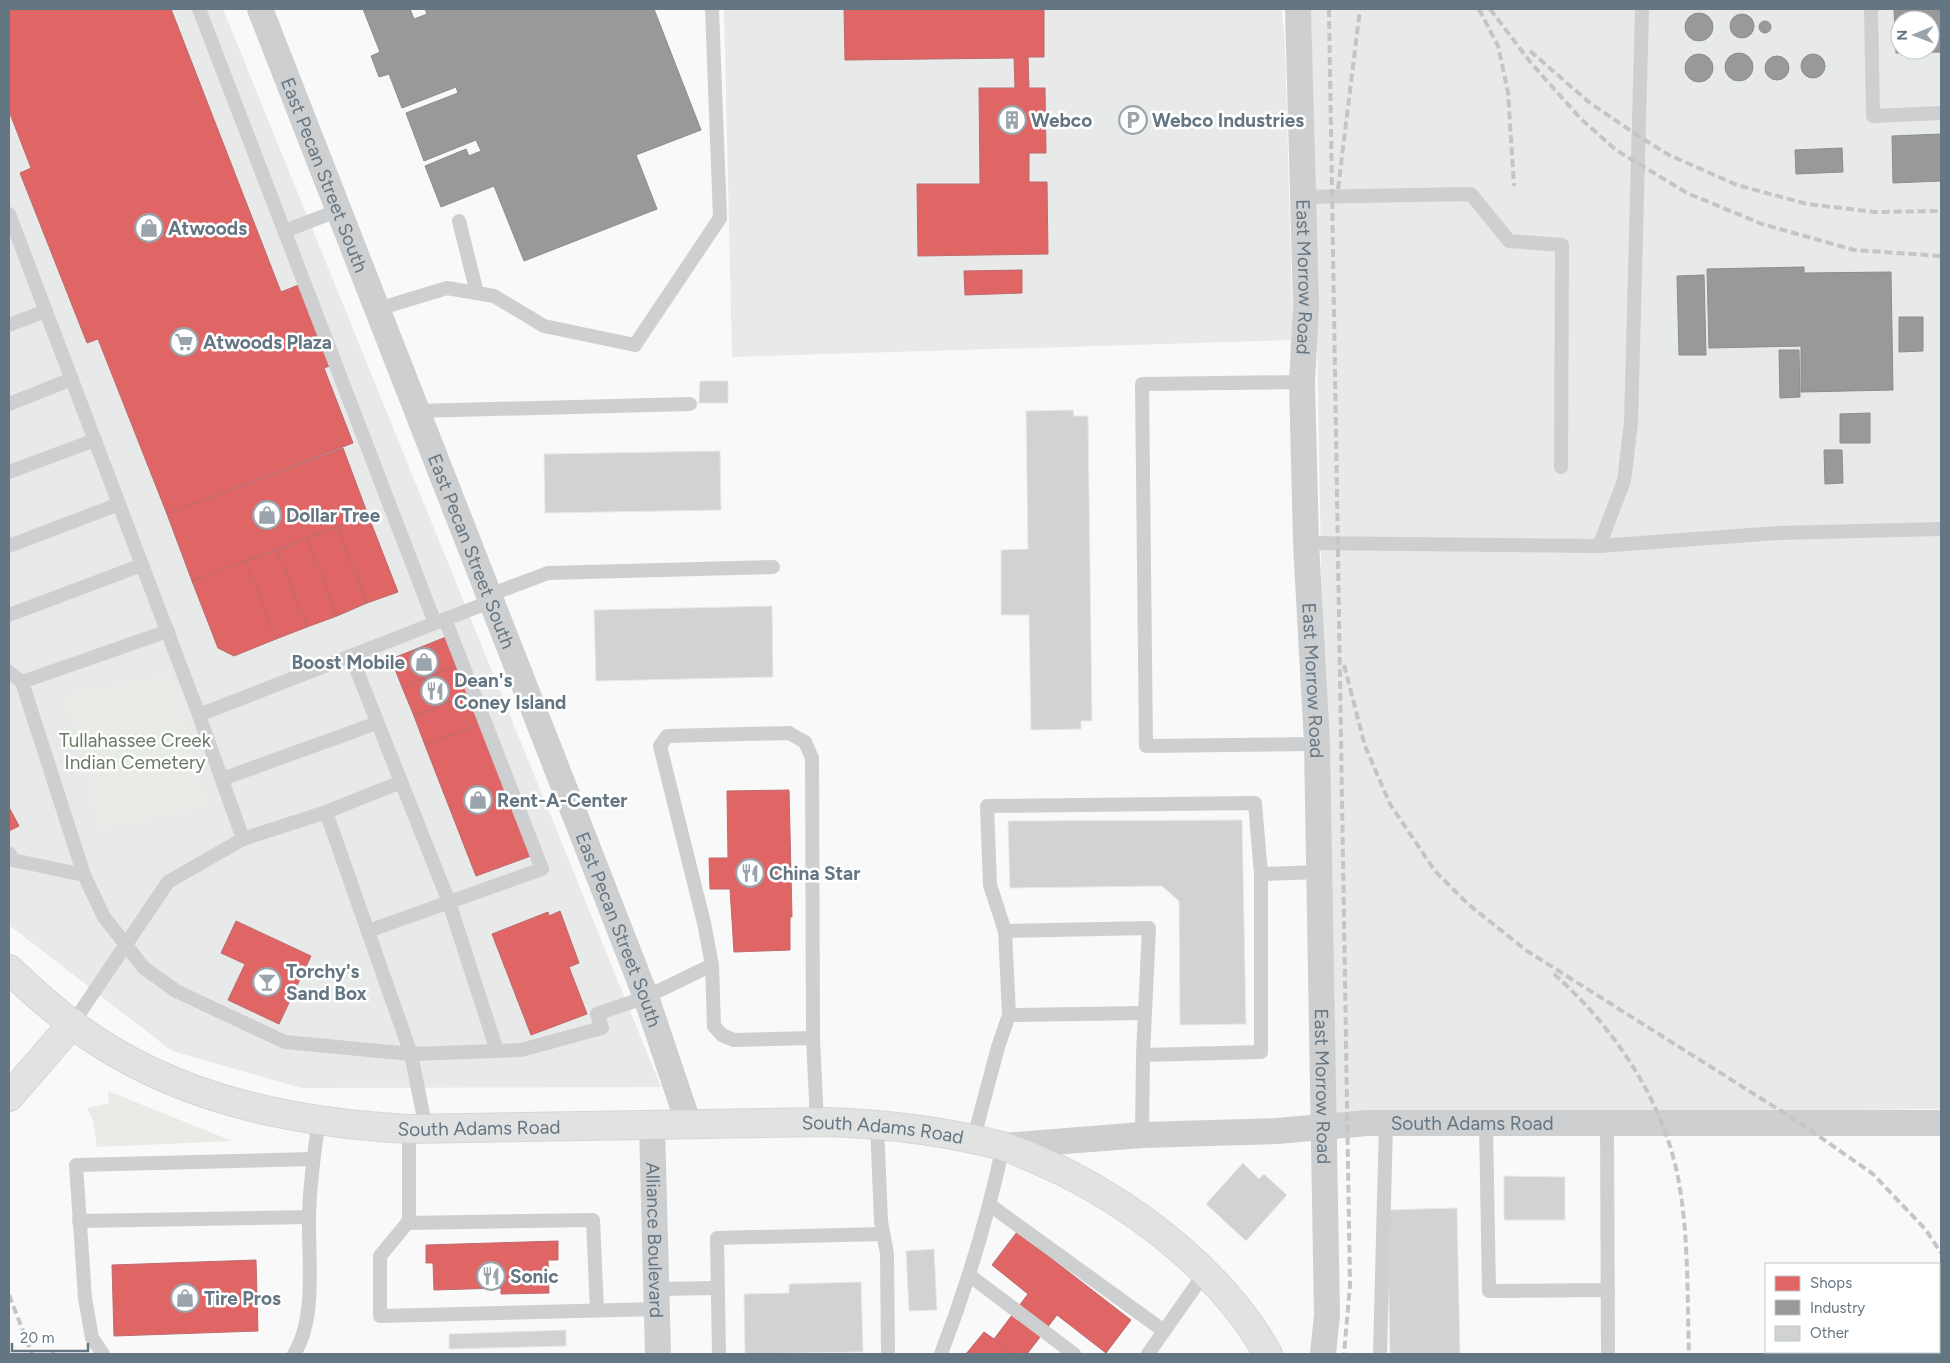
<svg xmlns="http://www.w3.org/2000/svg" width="1950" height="1363" viewBox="0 0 1950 1363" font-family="Figtree,sans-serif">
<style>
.built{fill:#e8e9e9;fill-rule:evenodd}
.green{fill:#e8ebe6}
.shops{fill:#e06666;stroke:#bb6b6f}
.industry{fill:#999;stroke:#898e92;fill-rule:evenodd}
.building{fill:#d0d2d3;stroke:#e8e8e8}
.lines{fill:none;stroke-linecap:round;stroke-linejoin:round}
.secondary-casing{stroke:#d5d6d7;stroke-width:30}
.lane{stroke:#cecfd0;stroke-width:14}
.street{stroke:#cecfd0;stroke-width:26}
.secondary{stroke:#e1e2e2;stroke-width:28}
.rail{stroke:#c3c5c6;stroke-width:4;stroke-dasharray:8 4;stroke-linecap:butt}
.labels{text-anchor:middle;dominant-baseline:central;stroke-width:5;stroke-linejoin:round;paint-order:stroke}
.poi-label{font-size:19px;font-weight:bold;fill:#657683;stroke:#fff;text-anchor:start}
.street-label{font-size:19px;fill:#657683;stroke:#fff}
.park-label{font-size:19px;fill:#687a64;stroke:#fff}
</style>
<rect width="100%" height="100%" fill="#f9f9f9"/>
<g class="built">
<polygon points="9,9 223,9 661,1087 301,1088 172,1051 9,925"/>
<polygon points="724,9 1282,9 1285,46 1293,340 732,357"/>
<path d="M 1311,9 L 1941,9 L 1941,1109 L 1331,1116 ZM 1900,20 L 1930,20 L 1930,50 L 1900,50 Z"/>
</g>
<g class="green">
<polygon points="172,674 206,808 99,828 65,695"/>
<polygon points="108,1091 232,1141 97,1147 93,1121 87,1108 109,1103"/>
</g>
<g class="shops">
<polygon points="9,9 171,9 281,292 301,284 333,365 324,368 353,443 167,514 98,339 87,343 20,173 31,168 9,111"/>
<polygon points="844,9 1044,9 1044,57 1028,57 1029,88 1045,88 1046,153 1029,153 1029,182 1047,182 1048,254 918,256 917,184 980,184 979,88 1015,88 1014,58 845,60"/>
<polygon points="1022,270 1022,293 965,295 964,271"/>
<polygon points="343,448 368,515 192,581 167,514"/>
<polygon points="368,515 398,592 367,603 337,527"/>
<polygon points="337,527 367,603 337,616 307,538"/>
<polygon points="307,538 337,616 307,627 277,550"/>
<polygon points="277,550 307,627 276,639 246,561"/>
<polygon points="246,561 276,639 234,656 218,648 192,581"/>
<polygon points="446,637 457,666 402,687 391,659"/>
<polygon points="457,666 468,695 414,716 402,687"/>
<polygon points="468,695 480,724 425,745 414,716"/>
<polygon points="480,724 531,856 476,876 425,745"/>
<polygon points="789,790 792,917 790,917 790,950 734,952 730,889 710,889 709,858 728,858 727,791"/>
<polygon points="10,809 19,826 9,831 9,810"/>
<polygon points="560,911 579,963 569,967 587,1014 531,1035 492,934 548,912 549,916"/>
<polygon points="236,921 311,956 279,1024 228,1000 245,964 221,953"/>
<polygon points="1017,1232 1131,1320 1106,1353 1057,1315 1027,1354 1013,1354 994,1339 1028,1294 992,1265"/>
<polygon points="558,1241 558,1260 548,1260 549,1293 501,1294 501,1288 434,1290 433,1263 426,1263 426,1245"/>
<polygon points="256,1260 258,1331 114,1336 112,1265"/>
<polygon points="984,1332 994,1339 1013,1354 966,1354"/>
</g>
<g class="industry">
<polygon points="363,9 410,9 414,19 427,14 425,9 654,9 701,130 636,155 657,209 524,261 494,186 441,207 425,166 466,149 469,156 481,151 476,140 424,161 406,113 458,93 456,87 402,108 389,74 379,77 371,56 380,52"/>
<path d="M 1894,9 L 1941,9 L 1941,52 L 1896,53 ZM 1900,20 L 1930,20 L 1930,50 L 1900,50 Z"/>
<circle cx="1699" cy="27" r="14"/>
<circle cx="1742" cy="26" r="12"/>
<circle cx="1765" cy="27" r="6"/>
<circle cx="1739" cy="67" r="14"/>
<circle cx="1699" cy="68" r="14"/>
<circle cx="1813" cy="66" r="12"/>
<circle cx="1777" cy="68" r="12"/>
<polygon points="1941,134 1941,181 1893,183 1892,136"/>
<polygon points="1842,148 1843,172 1796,174 1795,150"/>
<polygon points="1804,267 1804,273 1891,272 1893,390 1801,392 1801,346 1709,348 1707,269"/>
<polygon points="1704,275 1706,355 1679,355 1677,276"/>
<polygon points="1899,317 1923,317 1923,351 1899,352"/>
<polygon points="1779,350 1799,350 1800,397 1780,398"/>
<polygon points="1870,413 1870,443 1840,443 1840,414"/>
<polygon points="1824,450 1842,450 1843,483 1825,484"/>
</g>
<g class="building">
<polygon points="700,381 728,381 728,403 699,403"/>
<polygon points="1073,410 1074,416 1088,416 1092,721 1081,721 1081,729 1031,730 1029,615 1001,615 1001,550 1028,549 1026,411"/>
<polygon points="720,451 721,510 545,513 544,454"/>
<polygon points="772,606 773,677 596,681 594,610"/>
<polygon points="1242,820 1246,1024 1180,1025 1179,901 1162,886 1010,888 1008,821"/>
<polygon points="1243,1163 1259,1179 1264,1174 1287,1195 1246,1241 1206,1204"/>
<polygon points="1504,1176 1565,1177 1565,1220 1504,1220"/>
<polygon points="1457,1208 1460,1354 1390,1354 1387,1210"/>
<polygon points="934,1249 937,1310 909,1311 906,1251"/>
<polygon points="861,1282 863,1352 745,1354 744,1294 789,1293 789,1284"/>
<polygon points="566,1330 566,1346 449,1349 449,1334"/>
</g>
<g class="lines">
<defs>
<g id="secondary">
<path id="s5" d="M 9,969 C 37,996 68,1023 101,1044 C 194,1103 301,1123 409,1129 L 826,1122 C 885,1124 945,1131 1002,1146 C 1022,1152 1043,1162 1062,1171 C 1142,1211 1224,1275 1268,1354"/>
<polyline points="9,1097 73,1023"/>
</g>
</defs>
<use href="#secondary" class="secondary-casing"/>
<g class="lane">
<polyline points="199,9 435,623"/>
<polyline points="1871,9 1873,116 1941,113"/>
<polyline points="1303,197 1471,194 1509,241 1562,245 1561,467"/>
<polyline points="9,214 199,715"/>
<polyline points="459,221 477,293"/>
<polyline points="285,231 339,210"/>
<polyline points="378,309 447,288 494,296 544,326 635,345 720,218 712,9"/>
<polyline points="9,325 46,311"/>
<polyline points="1302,382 1142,384 1146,746 1317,744"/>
<polyline points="9,404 72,379"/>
<polyline points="417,411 690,404"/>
<polyline points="9,472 95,440"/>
<polyline points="1306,543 1599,546 1778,533 1941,529"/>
<polyline points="9,546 119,504"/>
<polyline points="1599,546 1624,481 1631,423 1642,9"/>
<polyline points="489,595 548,573 773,567"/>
<polyline points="9,615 142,565"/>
<polyline points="168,631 22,682 84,875 104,917 144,968 176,991 285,1042 411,1054 521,1050 602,1028 597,1014 646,997 712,965 704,923 660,746 667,736 789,733 805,742 812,758 813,1038 817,1122"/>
<polyline points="351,656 449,902 497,1051"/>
<polyline points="9,672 22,682"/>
<polyline points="222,779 377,723"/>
<polyline points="326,812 411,1054 426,1129"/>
<polyline points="243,839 199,715 492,601"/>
<polyline points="9,853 13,860 84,875"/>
<polyline points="368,931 542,869 445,619"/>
<polyline points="1005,931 990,885 987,806 1255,803 1261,874"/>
<polyline points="712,965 714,1026 722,1035 734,1040 813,1038"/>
<polyline points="1009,1015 1144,1013"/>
<polyline points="73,1023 168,882 243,839 326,812 401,782"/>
<polyline points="1486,1123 1489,1291 1608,1290"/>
<polyline points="1607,1123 1608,1354"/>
<polyline points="877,1124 881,1221 887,1254 888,1354"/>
<polyline points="409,1129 409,1221 380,1256 380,1316 657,1309"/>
<polyline points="1142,1135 1143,1055 1261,1052 1261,874 1320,872"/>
<polyline points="973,1141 998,1047 1009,1015 1005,931 1149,928 1143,1055"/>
<polyline points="990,1205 1164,1331"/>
<polyline points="79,1221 309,1217"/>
<polyline points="407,1223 593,1220 597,1310"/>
<polyline points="969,1275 1074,1354"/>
<polyline points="656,1289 718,1288"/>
<polyline points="103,1354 92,1338 85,1298 76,1165 313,1159"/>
<path d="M 294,1354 C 317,1318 308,1257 309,1216 C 310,1183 314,1152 319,1120"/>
<polyline points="719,1354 717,1238 883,1234"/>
<path d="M 941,1354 C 967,1286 988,1217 1003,1146"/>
<polyline points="1148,1354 1204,1274"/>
<polyline points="1380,1354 1386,1123"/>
</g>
<g class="street">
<path id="s1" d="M 260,9 L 646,997 L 689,1125"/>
<path id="s2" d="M 1298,9 L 1306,305 L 1302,382 L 1306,543 L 1317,744 L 1327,1315 L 1323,1354"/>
<path id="s3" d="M 652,1126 L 658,1354"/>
<path id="s4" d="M 1003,1146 L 1142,1135 L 1277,1131 L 1367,1123 L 1941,1123"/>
</g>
<use href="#secondary" class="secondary"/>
<g class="rail">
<polyline points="1329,9 1350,1285 1344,1354"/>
<polyline points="1479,9 1498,46 1508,92 1514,186"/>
<polyline points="1490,9 1531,63 1581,119 1616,150 1687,193 1762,224 1854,250 1941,256"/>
<polyline points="1530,51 1590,103 1640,137 1669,155 1737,185 1807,204 1875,212 1941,211"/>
<polyline points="1338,189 1360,9"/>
<polyline points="1344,665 1365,746 1390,804 1435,871 1468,904 1527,951 1800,1123 1873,1174 1926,1230 1941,1253"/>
<path d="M 1554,974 C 1614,1027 1665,1102 1679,1183 C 1689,1239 1687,1297 1689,1354"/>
<polyline points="9,1295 32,1354"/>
<polyline points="52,1352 53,1354"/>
</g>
</g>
<defs>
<symbol id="building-ring" viewBox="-11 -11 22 22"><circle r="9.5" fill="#fff" stroke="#99a4ac" stroke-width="1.5"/><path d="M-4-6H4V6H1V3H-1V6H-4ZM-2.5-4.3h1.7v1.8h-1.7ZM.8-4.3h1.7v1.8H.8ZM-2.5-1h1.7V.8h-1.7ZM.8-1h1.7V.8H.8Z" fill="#99a4ac"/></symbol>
<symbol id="parking-ring" viewBox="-11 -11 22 22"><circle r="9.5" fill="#fff" stroke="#99a4ac" stroke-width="1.5"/><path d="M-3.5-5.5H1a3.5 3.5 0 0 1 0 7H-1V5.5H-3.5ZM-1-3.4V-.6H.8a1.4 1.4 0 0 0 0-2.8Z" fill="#99a4ac"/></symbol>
<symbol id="shop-ring" viewBox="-11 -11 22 22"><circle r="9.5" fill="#fff" stroke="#99a4ac" stroke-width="1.5"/><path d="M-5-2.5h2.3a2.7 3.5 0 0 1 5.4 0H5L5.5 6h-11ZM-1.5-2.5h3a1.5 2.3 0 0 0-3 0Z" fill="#99a4ac"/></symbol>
<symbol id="supermarket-ring" viewBox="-11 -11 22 22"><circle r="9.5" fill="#fff" stroke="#99a4ac" stroke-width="1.5"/><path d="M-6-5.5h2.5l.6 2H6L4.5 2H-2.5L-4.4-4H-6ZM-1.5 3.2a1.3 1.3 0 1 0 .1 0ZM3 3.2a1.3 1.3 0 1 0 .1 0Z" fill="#99a4ac"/></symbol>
<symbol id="restaurant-ring" viewBox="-11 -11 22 22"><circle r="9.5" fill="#fff" stroke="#99a4ac" stroke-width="1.5"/><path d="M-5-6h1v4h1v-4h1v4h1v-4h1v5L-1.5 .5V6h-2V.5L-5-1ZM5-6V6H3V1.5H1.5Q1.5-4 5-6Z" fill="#99a4ac"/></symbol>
<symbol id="bar-ring" viewBox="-11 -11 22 22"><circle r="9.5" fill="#fff" stroke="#99a4ac" stroke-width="1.5"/><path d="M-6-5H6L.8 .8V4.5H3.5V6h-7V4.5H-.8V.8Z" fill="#99a4ac"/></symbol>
</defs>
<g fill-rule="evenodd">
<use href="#building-ring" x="996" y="104" width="32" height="32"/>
<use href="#parking-ring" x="1117" y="104" width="32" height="32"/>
<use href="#shop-ring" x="133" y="212" width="32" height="32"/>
<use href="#supermarket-ring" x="168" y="326" width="32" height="32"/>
<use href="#shop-ring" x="251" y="499" width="32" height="32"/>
<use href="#shop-ring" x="408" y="646" width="32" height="32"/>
<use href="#restaurant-ring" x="419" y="675" width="32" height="32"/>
<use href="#shop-ring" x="462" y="784" width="32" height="32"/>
<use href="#restaurant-ring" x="734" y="857" width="32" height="32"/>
<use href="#bar-ring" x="251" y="966" width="32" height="32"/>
<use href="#restaurant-ring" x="475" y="1260" width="32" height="32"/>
<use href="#shop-ring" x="169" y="1282" width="32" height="32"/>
</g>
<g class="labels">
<g class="poi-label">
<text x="1031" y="120">Webco</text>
<text x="1152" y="120">Webco Industries</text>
<text x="168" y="228">Atwoods</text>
<text x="203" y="342">Atwoods Plaza</text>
<text x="286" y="515">Dollar Tree</text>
<text x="405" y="662" text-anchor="end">Boost Mobile</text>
<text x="454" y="680">Dean's<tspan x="454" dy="22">Coney Island</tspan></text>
<text x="497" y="800">Rent-A-Center</text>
<text x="769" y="873">China Star</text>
<text x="286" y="971">Torchy's<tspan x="286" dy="22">Sand Box</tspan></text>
<text x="510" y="1276">Sonic</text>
<text x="204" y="1298">Tire Pros</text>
</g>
<g class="street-label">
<text stroke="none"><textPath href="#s1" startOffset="178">East Pecan Street South</textPath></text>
<text stroke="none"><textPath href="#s2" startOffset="268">East Morrow Road</textPath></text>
<text stroke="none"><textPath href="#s1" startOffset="582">East Pecan Street South</textPath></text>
<text stroke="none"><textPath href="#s2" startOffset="672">East Morrow Road</textPath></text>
<text stroke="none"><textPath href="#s1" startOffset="988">East Pecan Street South</textPath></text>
<text stroke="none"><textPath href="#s2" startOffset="1078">East Morrow Road</textPath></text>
<text stroke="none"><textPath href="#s4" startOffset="470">South Adams Road</textPath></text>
<text stroke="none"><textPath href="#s5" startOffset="512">South Adams Road</textPath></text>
<text stroke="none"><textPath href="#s5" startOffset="916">South Adams Road</textPath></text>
<text stroke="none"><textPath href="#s3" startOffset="114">Alliance Boulevard</textPath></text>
</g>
<g class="park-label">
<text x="135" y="740">Tullahassee Creek<tspan x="135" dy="22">Indian Cemetery</tspan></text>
</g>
</g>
<rect width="1950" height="1363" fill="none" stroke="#657683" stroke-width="20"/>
<rect x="1765" y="1263" width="175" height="90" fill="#ffffff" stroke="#c1c8cd"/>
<rect x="1775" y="1276" width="25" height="15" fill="#e06666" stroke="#c1c8cd"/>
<text x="1810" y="1288" font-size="15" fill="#657683">Shops</text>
<rect x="1775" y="1300" width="25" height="15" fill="#999999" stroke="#c1c8cd"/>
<text x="1810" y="1313" font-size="15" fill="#657683">Industry</text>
<rect x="1775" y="1326" width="25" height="15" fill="#d0d2d3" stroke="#c1c8cd"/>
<text x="1810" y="1338" font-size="15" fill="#657683">Other</text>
<g transform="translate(1915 35) rotate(269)"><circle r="24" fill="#ffffff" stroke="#c1c8cd"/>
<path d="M0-4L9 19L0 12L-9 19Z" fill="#99a4ac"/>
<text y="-8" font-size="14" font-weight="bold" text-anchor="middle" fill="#657683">N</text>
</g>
<path d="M12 1343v8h76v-8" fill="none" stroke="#657683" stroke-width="2.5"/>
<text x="20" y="1343" font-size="15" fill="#657683" stroke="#ffffff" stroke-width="4" paint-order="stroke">20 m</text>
</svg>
